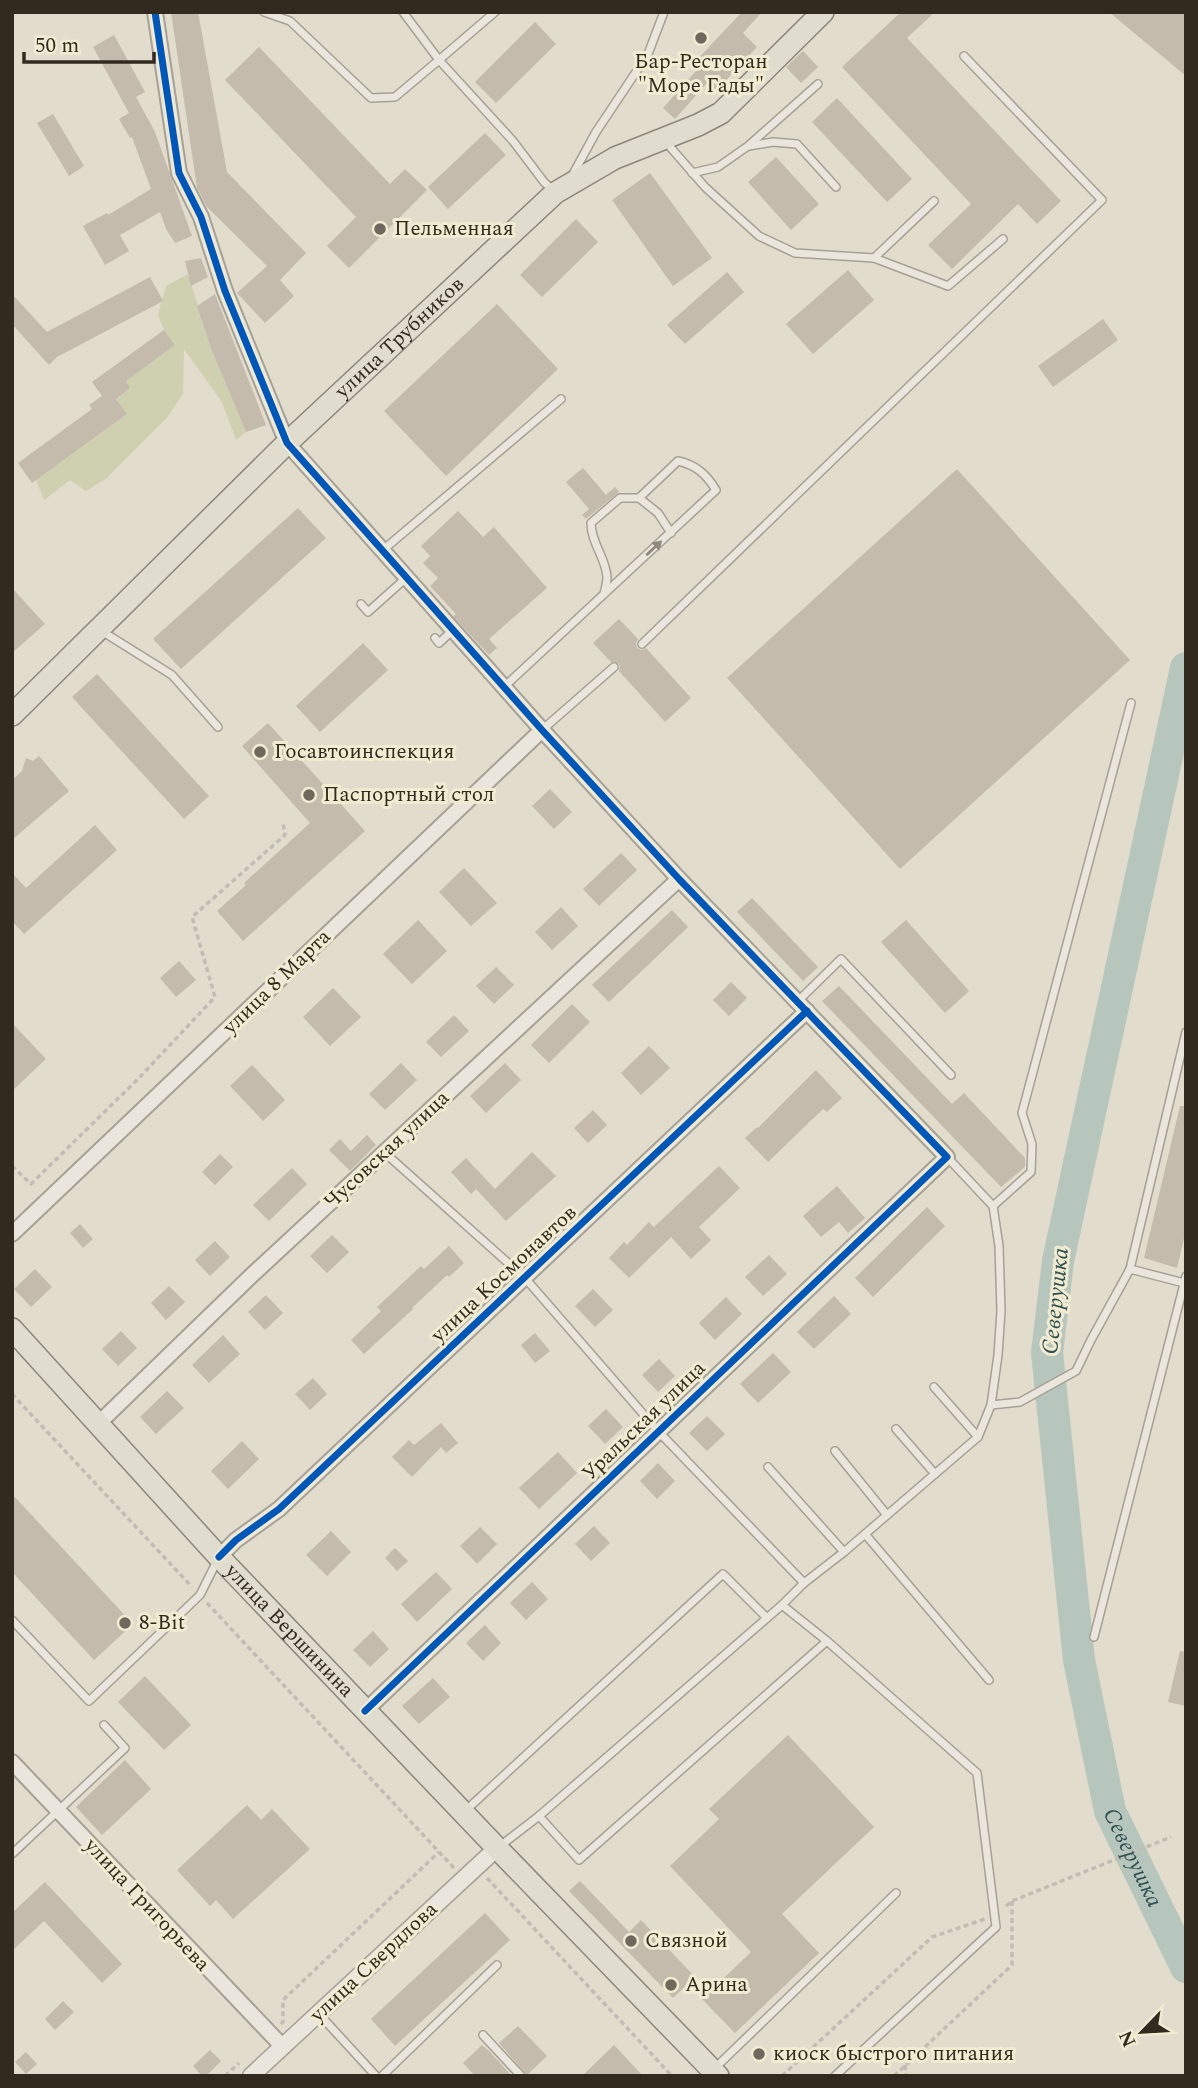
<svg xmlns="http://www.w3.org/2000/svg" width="1198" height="2088" viewBox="0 0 1198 2088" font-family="Spectral,serif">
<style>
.green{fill:#ced0b0}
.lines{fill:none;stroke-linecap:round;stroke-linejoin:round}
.river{stroke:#b7c6bd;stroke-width:32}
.building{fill:#c4bbad}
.service-casing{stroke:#a6a195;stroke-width:10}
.minor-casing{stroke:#a6a195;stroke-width:18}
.tertiary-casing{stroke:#a6a195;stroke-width:19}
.primary-casing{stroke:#8c867c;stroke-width:24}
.path{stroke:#c2bdb4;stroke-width:3.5;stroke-dasharray:5 3.5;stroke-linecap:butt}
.service{stroke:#eae6dd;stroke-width:7}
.minor{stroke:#eae6dd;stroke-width:14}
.tertiary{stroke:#eae6dd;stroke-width:16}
.primary{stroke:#e0ddcf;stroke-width:21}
.cycleway-casing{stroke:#f1ebd2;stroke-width:11}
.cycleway{stroke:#0057b8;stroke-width:7}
.oneway{fill:#8e887e}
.poi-dot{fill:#70685c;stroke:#f1ebd2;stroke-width:2.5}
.labels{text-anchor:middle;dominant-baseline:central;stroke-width:6;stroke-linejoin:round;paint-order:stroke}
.poi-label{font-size:21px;fill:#332a1f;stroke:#f1ebd2;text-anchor:start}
.street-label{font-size:21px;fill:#332a1f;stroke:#f1ebd2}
.water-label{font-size:23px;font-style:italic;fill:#2f5152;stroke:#f1ebd2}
</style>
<rect width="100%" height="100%" fill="#e1dccc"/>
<polygon class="green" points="188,274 212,351 246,432 236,440 222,402 184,349 183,393 167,418 107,478 86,491 70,480 44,500 36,480 127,414 116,399 130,388 126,381 175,345 164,330 158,314 166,286"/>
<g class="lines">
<path class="river" id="s1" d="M 1186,668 L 1058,1261 L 1047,1353 L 1079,1660 L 1110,1811 L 1186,1967"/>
</g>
<g class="building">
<polygon points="171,12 198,12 227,172 306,253 280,280 294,296 265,323 237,293 267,266 207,207 197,188"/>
<polygon points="742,12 762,12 743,33 757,47 717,90 708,82 675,119 663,108 696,71 691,66"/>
<polygon points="901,12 935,12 907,38 1061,201 1037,224 1018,204 952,269 928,245 971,204 842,67"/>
<polygon points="1109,12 1186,12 1186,76"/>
<polygon points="535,22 556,44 496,103 475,82"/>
<polygon points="114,35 145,92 136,97 155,132 192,236 175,243 166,229 160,212 120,235 129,251 105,265 83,226 107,213 108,215 151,189 132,137 130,138 119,119 129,113 93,47"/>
<polygon points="259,47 390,184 405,169 427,190 349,268 327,246 356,217 225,80"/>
<polygon points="803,51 818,67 801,83 786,67"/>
<polygon points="837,98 912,179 887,202 812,122"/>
<polygon points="53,114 84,166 69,176 37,123"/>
<polygon points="485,133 506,155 448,209 428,187"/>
<polygon points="776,157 819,204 791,230 748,182"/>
<polygon points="650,173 712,258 673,286 612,200"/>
<polygon points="576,219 598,242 542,297 520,275"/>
<polygon points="201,258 208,277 191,286 185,261"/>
<polygon points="848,270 874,300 813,354 786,324"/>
<polygon points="727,272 744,292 685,344 667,325"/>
<polygon points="150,277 163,301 57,357 49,365 12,324 12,294 47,332"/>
<polygon points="215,294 266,425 246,432 212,351 197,306"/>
<polygon points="497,304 558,369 446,476 384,411"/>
<polygon points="1103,319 1118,340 1053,387 1038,366"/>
<polygon points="164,330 175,345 126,381 130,388 116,399 127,414 32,483 18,463 92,409 89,405 102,396 92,382"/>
<polygon points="583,468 606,495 615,487 619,492 586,519 582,515 589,509 566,482"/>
<polygon points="957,469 1130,660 900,869 727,678"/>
<polygon points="298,508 326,538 181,669 153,639"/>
<polygon points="458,511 483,537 494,527 547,588 489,639 497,648 489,655 453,616 456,614 430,586 438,578 423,563 430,556 421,546"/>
<polygon points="12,588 45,624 12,653"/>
<polygon points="619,619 638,639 636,643 637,648 641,650 646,648 691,698 665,722 619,671 620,666 618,663 611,662 593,643"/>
<polygon points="363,643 388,670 320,732 296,706"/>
<polygon points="97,674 209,796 184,819 72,697"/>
<polygon points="268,723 365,831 243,941 217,911 246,885 244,883 310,823 242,746"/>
<polygon points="39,756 69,791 12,840 12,780 22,771 26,758 33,761"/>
<polygon points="550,789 572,812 554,829 532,806"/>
<polygon points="95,825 117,850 24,934 12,921 12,873 26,888"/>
<polygon points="621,853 637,870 599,906 583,889"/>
<polygon points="464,868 497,903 471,926 439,892"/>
<polygon points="752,898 818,967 803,981 737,912"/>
<polygon points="561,907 578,926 552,950 535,932"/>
<polygon points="672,910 688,927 609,1002 592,985"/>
<polygon points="418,920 447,951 412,984 383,954"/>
<polygon points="906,920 969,991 945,1013 881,942"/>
<polygon points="179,961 196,980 176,997 160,978"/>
<polygon points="496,967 514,985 494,1004 476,986"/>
<polygon points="731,982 747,998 729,1016 713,1000"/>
<polygon points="839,986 952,1104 964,1093 1025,1158 1025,1167 1001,1187 822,1001"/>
<polygon points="333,988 361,1017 330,1046 303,1017"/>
<polygon points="572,1004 590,1022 549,1063 531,1045"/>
<polygon points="454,1015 469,1031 441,1057 426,1042"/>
<polygon points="12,1023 46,1059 12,1091"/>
<polygon points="649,1046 670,1068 641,1095 621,1073"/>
<polygon points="401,1063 417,1080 385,1110 369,1094"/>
<polygon points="505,1063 521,1080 486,1113 470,1096"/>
<polygon points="252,1065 285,1100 263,1121 230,1086"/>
<polygon points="816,1070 842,1098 827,1112 823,1109 768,1162 745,1138 757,1127 758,1128"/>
<polygon points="1180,1106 1186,1106 1186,1230 1177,1268 1144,1258"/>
<polygon points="593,1110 607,1125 588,1143 574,1128"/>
<polygon points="367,1135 376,1145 350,1171 329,1150 340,1139 351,1151"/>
<polygon points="532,1152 556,1176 506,1221 476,1189 471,1194 451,1172 466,1158 495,1189"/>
<polygon points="220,1154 233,1167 215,1185 202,1172"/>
<polygon points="719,1166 740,1188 699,1227 711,1240 691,1259 671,1237 629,1278 609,1258 624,1242 627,1245 649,1222 654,1227"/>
<polygon points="292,1168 307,1184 269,1221 253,1205"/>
<polygon points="837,1186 865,1218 848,1233 839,1222 821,1237 803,1216"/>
<polygon points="927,1207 945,1226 873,1297 855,1278"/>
<polygon points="80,1224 93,1239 83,1248 70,1233"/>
<polygon points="332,1235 349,1252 327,1273 310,1256"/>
<polygon points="215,1241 230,1257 210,1276 195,1260"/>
<polygon points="449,1246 464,1263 449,1277 447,1275 412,1308 413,1309 364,1354 351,1340 381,1311 377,1307 421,1266 424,1269"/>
<polygon points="769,1255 787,1274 763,1296 745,1277"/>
<polygon points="35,1269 52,1287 31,1307 14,1289"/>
<polygon points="169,1286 185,1302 166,1320 151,1303"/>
<polygon points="593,1289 613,1310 595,1327 575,1306"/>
<polygon points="266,1295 283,1313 265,1330 248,1312"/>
<polygon points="834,1296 851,1314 814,1349 797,1332"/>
<polygon points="726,1297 742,1314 715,1340 699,1323"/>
<polygon points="121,1331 137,1348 118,1366 102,1349"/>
<polygon points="535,1333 550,1351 535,1363 521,1345"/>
<polygon points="223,1335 240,1354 209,1383 192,1365"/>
<polygon points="773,1353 791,1372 758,1403 740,1384"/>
<polygon points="659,1359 675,1376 658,1392 642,1375"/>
<polygon points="313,1378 327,1394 310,1410 295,1394"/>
<polygon points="167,1391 184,1408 156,1434 140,1417"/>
<polygon points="606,1409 623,1427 605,1444 588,1426"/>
<polygon points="707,1416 725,1434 707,1451 689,1433"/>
<polygon points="441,1423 458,1443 446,1453 441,1447 412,1477 392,1457 409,1440 414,1445"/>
<polygon points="242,1441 259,1459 228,1489 211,1471"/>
<polygon points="558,1452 577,1473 539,1509 519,1488"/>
<polygon points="658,1463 675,1481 657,1499 640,1481"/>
<polygon points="12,1494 133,1624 94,1660 12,1572"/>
<polygon points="594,1526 610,1543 591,1561 575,1544"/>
<polygon points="480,1527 497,1544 477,1564 460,1546"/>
<polygon points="331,1531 351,1552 327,1576 306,1555"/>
<polygon points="395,1548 408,1561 397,1571 385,1558"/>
<polygon points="436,1572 452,1589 417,1622 401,1604"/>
<polygon points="532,1582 548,1599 526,1620 510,1603"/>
<polygon points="485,1625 501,1643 483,1661 466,1643"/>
<polygon points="373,1631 389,1649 370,1667 353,1650"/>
<polygon points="1180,1651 1186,1652 1186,1706 1168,1702"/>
<polygon points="145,1676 191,1725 164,1750 118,1702"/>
<polygon points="433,1678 450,1697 419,1724 402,1706"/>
<polygon points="788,1735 874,1827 782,1914 819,1953 735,2033 702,1999 751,1952 670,1866 719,1819 709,1809"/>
<polygon points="125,1760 151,1789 102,1835 76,1807"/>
<polygon points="247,1805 261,1820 272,1809 310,1849 233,1919 216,1900 210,1906 177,1870"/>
<polygon points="580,1881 629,1932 641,1920 695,1977 673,1998 569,1891"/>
<polygon points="45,1882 122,1964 102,1983 44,1921 12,1951 12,1913"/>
<polygon points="485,1913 510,1940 395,2046 371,2019"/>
<polygon points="63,2001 74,2012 55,2030 45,2019"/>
<polygon points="518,2026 547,2056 527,2075 499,2043"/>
<polygon points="482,2045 490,2052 512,2076 475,2076 463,2063"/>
<polygon points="614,2045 643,2076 582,2076"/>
<polygon points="210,2050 221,2061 206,2076 202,2076 193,2066"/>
<polygon points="26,2052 37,2064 26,2074 15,2062"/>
</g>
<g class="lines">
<defs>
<g id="service">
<polyline points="264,12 290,21 371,98 395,97 439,60 513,141 544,182 555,192"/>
<polyline points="403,12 439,60 495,12"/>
<polyline points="667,139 671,148 705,187 759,236 795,253 874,258 948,286 1003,239"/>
<polyline points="749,146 773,142 797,144 836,187"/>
<polyline points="692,173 718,167 748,146 818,84"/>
<polyline points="572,176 596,132 648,54 664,12"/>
<polyline points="874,258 934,201"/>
<polyline points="639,498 658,513 671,533"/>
<polyline points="383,550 561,399"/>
<polyline points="361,604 368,612 406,578"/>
<polyline points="100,630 172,675 218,727"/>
<polyline points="435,638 439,643 453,630"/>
<polyline points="642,644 1102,200 964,56"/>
<path d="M 504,687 L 716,490 C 706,474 696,465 678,461 L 639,498 L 620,498 L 591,523 C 591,543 606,558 607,577 C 607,583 605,589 604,594"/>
<polyline points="542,730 614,667"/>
<polyline points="798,1001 841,959 951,1075"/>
<polyline points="385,1153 525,1278 658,1431 804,1583"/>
<polyline points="947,1157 993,1206 1031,1172 1032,1144 1022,1113 1131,703"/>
<polyline points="1130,1269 1184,1283"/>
<polyline points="934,1387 978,1437"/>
<polyline points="991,1405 1020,1402 1076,1371 1091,1340 1130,1269 1186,1032"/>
<polyline points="896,1429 935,1474"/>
<polyline points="835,1451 887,1515"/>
<polyline points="768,1467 844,1552"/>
<polyline points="865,1534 989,1680"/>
<polyline points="782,1605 827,1641 977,1773 996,1927 835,2076"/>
<polyline points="12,1620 89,1701 200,1595 217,1561"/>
<polyline points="1094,1637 1186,1276"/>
<polyline points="464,1812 723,1574 767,1618"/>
<polyline points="539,1816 579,1860 827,1641"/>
<polyline points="500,1846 539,1816 782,1605 804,1583 844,1552 978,1437 991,1405 998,1355 1001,1311 999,1246 993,1206"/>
<polyline points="12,1854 125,1748 104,1725"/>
<polyline points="319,2014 376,2076"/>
<polyline points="483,2035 521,2076"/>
<polyline points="713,2070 896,1893"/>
<polyline points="382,2076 497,1965"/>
</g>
<g id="minor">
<polyline points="155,12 179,173 201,217 225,291 287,443 542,730 679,879 947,1157 365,1711"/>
<polyline points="12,1234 542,730"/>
<polyline points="98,1424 251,1276 679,879"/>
<polyline points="219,1557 236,1540 279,1509 807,1011"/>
<polyline points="12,1762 283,2047"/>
</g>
<polyline id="tertiary" points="251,2076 497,1848"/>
<g id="primary">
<path id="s2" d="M 12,715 L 287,443 L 555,193 L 615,158 L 698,125 L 721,113 L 823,12"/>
<path id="s3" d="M 12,1329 L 219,1557 L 497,1848 L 718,2076"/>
</g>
</defs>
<use href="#service" class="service-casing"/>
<use href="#minor" class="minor-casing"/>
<use href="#tertiary" class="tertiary-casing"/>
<use href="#primary" class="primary-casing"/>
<g class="path">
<polyline points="12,1166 31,1184 139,1078 215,997 192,917 285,835 283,823"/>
<polyline points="12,1394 192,1587"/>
<polyline points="207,1603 455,1869"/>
<polyline points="487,1878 672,2076"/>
<polyline points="1006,1906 1012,1901 1171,1837"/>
<polyline points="281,2024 283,2022 283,2000 439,1852"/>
<polyline points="905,2065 906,2076"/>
<polyline points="225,2076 239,2063"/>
<polyline points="782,2076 932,1937 985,1919"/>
<polyline points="894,2076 1012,1965 1012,1901"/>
</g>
<use href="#service" class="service"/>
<use href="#minor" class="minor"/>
<use href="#tertiary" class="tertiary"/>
<use href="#primary" class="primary"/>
<defs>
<g id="cycleway">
<polyline points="155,12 179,173 201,217 225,291 287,443 542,730 679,879 947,1157 365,1711"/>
<polyline points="219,1557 236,1540 279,1509 807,1011"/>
</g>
</defs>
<use href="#cycleway" class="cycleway-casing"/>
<use href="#cycleway" class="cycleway"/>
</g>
<defs><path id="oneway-solid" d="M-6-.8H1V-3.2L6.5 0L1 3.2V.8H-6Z" transform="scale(1.75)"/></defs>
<use class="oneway" href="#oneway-solid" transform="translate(654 548) rotate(-43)"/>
<g class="poi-dot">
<circle cx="701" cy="38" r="7"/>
<circle cx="380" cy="229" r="7"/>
<circle cx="260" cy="752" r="7"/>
<circle cx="309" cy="795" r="7"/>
<circle cx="125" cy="1623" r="7"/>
<circle cx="631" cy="1941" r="7"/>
<circle cx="671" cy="1985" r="7"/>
<circle cx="759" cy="2054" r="7"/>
</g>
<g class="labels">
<g class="poi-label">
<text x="701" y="62" text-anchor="middle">Бар-Ресторан<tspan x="701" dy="24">"Море Гады"</tspan></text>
<text x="394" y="229">Пельменная</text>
<text x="274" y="752">Госавтоинспекция</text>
<text x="323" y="795">Паспортный стол</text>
<text x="139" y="1623">8-Bit</text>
<text x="645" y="1941">Связной</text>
<text x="685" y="1985">Арина</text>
<text x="773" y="2054">киоск быстрого питания</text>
</g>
<g class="street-label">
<text stroke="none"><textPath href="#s2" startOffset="541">улица Трубников</textPath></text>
<text transform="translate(277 982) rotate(-44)">улица 8 Марта</text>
<text transform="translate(387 1150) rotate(-43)">Чусовская улица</text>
<text transform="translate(504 1274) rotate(-43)">улица Космонавтов</text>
<text transform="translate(644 1421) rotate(-44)">Уральская улица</text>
<text stroke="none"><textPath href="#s3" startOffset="410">улица Вершинина</textPath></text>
<text transform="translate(147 1905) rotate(47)">улица Григорьева</text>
<text transform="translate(374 1962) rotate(-43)">улица Свердлова</text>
</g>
<g class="water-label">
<text transform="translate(1056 1301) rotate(-84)">Северушка</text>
<text stroke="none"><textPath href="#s1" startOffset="1214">Северушка</textPath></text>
</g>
</g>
<rect width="1198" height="2088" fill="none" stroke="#332a1f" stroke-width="28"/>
<g transform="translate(1142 2032) rotate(245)" stroke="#f1ebd2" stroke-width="5" paint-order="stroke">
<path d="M0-5L12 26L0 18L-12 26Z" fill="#332a1f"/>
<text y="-10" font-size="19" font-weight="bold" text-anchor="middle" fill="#332a1f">N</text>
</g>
<path d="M24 52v10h130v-10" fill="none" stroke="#332a1f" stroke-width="3.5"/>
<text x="35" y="52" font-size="21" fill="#332a1f" stroke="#f1ebd2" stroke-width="5" paint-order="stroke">50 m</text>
</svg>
